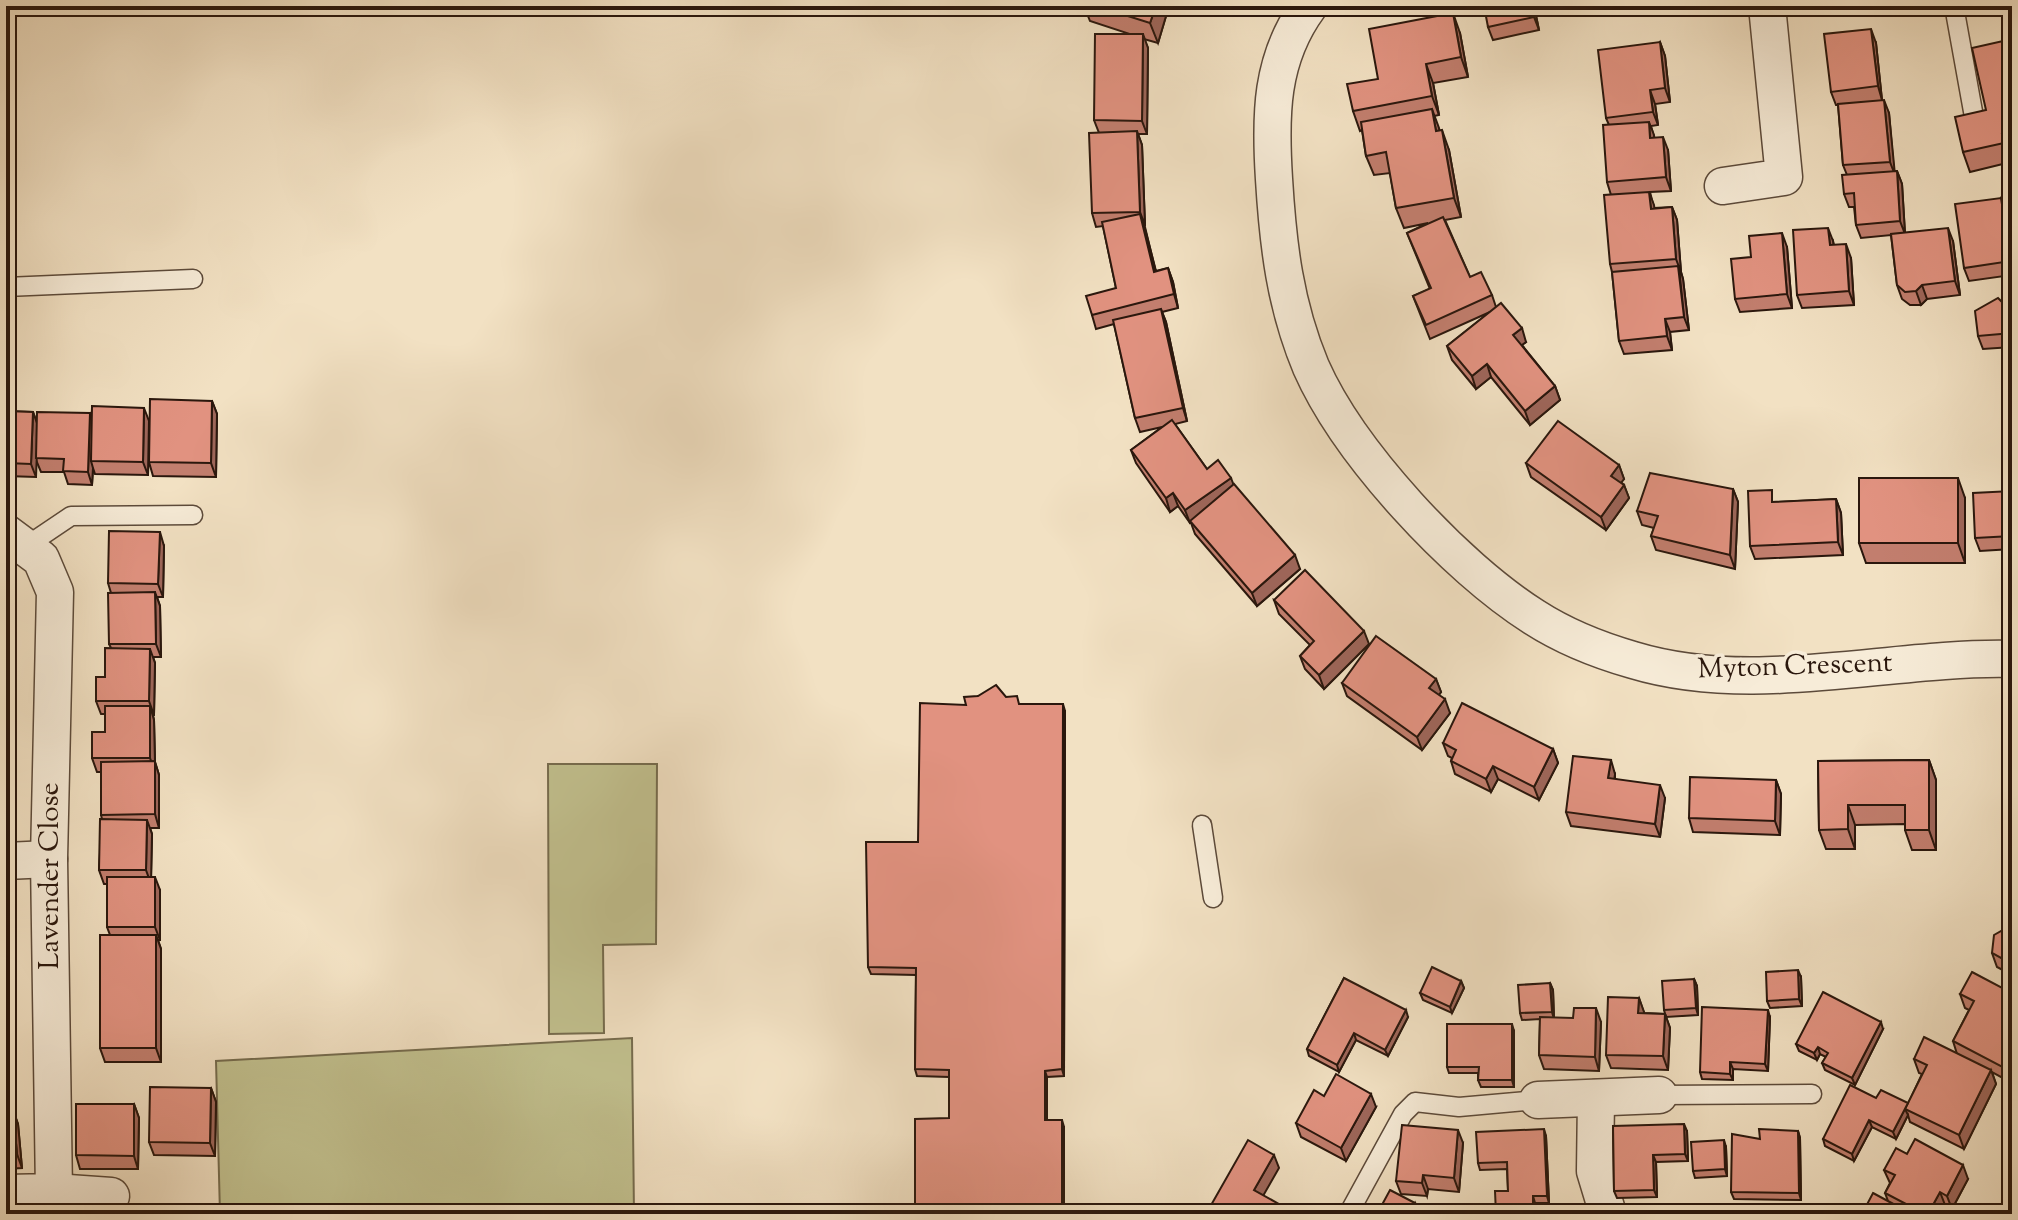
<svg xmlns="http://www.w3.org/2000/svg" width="2018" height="1220" viewBox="0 0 2018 1220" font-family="'Sorts Mill Goudy',serif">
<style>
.green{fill:#c2c18f;stroke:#766c4e;stroke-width:2}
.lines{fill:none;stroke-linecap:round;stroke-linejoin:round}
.lane-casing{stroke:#5c4a3a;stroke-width:21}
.street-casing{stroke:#5c4a3a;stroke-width:39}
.lane{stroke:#f7ecd8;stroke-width:18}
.street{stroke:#f7ecd8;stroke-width:36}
.wall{fill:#c27e6e;stroke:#2a170d;stroke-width:2}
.shaded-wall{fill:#9e665a;stroke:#2a170d;stroke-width:2}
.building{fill:#e19280;stroke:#2a170d;stroke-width:2}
.labels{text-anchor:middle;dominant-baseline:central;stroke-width:7;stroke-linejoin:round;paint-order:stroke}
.street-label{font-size:28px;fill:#2a170d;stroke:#f7ecd8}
</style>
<rect width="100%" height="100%" fill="#f2e1c3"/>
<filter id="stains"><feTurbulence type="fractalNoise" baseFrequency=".0025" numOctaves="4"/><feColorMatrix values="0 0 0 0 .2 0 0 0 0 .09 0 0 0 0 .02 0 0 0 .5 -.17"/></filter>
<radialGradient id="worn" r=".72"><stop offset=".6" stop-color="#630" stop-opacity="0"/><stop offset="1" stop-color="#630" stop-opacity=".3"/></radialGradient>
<g class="green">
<polygon points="548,764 657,764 656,944 603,945 604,1033 549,1034"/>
<polygon points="632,1038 634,1214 220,1214 216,1061"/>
</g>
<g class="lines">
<defs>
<g id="lane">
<polyline points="1954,6 1974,117"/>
<polyline points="6,287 193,279"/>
<polyline points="25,547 71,516 193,515"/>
<polyline points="1202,825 1213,898"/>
<polyline points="1659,1095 1812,1094"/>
<polyline points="1351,1209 1403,1114 1415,1102 1459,1107 1538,1100"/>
</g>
<g id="street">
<path d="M 1309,6 C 1270,59 1270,116 1274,179 C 1278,245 1285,305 1311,367 C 1349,453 1455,567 1534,617 C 1565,637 1598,650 1633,660 C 1755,697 1888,656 2012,659"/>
<polyline points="1723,186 1784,177 1767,6"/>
<polyline points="6,533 41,559 55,592 49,859 54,1192 6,1193"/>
<polyline points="6,861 49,859"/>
<polyline points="1596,1098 1595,1171 1608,1214"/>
<polyline points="1538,1100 1659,1095"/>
<polyline points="54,1192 111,1196"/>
</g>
</defs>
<use href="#lane" class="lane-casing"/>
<use href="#street" class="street-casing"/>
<use href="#lane" class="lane"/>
<use href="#street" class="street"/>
</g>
<g class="wall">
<polygon points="6,6 44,6 6,18"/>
<polygon points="1084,6 1169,6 1158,43 1144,39 1148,48 1147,134 1138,134 1142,145 1145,225 1144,225 1156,271 1168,268 1173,282 1178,308 1162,312 1166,322 1187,421 1175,424 1207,469 1233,484 1300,569 1257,606 1195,534 1191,523 1190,523 1178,506 1170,512 1136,463 1131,450 1162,427 1140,432 1135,418 1114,324 1096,329 1092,315 1116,288 1103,226 1096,227 1092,213 1099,133 1094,120 1130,34 1090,21"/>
<polygon points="1534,6 1539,30 1493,40 1488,27"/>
<polygon points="1544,6 1578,6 1545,9"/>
<polygon points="1460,33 1468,77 1433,83 1439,115 1434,116 1439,131 1449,150 1461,217 1445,220 1470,277 1492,295 1496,307 1526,342 1522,345 1555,386 1560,400 1530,425 1491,377 1476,389 1452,360 1447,346 1490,312 1430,339 1413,296 1430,289 1407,233 1428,223 1404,228 1396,208 1390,173 1374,175 1366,156 1362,130 1360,131 1353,111 1378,79"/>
<polygon points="2012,39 2012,153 2009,154 2011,162 1970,172 1963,152 1986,110"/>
<polygon points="1660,42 1665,56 1670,102 1655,104 1658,125 1651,126 1654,137 1668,150 1671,191 1650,192 1654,208 1672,207 1677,220 1681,272 1683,279 1689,330 1670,332 1672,350 1624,354 1619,341 1612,272 1610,264 1611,195 1607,182 1609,125 1606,118"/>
<polygon points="1876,43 1882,100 1889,113 1894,171 1897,171 1902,184 1905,233 1953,241 1960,295 1927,299 1921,305 1910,305 1902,299 1897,285 1891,235 1861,238 1856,225 1854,207 1849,207 1844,194 1847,175 1843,165 1838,105 1836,105 1831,92"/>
<polygon points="2001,198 2006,211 2012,250 2012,275 1969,281 1964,268"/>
<polygon points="1833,241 1834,245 1851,258 1854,305 1802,308 1797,295"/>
<polygon points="1787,247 1792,308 1740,312 1735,299 1751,257"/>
<polygon points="2012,308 2012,347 1983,349 1978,336"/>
<polygon points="212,401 217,414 216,477 153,476 149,462 149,431 148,475 95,474 93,468 92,485 68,484 64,472 41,472 36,460 36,477 6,476 6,411 33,412 37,423 90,413 91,418 149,421"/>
<polygon points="1526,463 1619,465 1624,479 1621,482 1624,485 1629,498 1606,530 1531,477"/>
<polygon points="1733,489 1738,502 1735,569 1656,550 1651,536 1654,528 1642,525 1637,511"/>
<polygon points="2012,491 2012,549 1980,551 1975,538"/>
<polygon points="1965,498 1965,563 1866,563 1859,543"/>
<polygon points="1836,499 1841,513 1843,555 1755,559 1750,546 1776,502"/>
<polygon points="164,546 163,597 157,597 160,606 161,657 153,657 155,663 154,715 153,715 154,720 155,762 159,775 159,828 150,828 152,834 151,877 160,890 160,940 158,940 161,949 161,1062 105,1062 100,1048 110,935 107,927 107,884 104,884 99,870 102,819 101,815 101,772 97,772 92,758 105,732 105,714 101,714 96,701 105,677 111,648 109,644 111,593 108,583"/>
<polygon points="1274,600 1369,644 1324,689 1305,669 1300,656 1310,645 1279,614"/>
<polygon points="1436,679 1441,692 1438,695 1450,713 1422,750 1347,696 1342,683"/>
<polygon points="978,696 1006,697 1019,704 1065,711 1064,1076 1047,1077 1047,1120 1064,1127 1064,1214 915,1214 949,1118 949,1077 917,1076 915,1069 916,975 871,974 868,967 918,842 966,705"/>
<polygon points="1443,743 1553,749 1558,763 1539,800 1498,779 1491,792 1455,774 1451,761 1452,758 1448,756"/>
<polygon points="1929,760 1936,780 1936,850 1912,850 1905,830 1905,824 1855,825 1855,849 1826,849 1819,830 1818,761"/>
<polygon points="1615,774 1615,779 1665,798 1660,837 1571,826 1566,812"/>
<polygon points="6,775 10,787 11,827 6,827"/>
<polygon points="1776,780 1781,794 1780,835 1693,832 1689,818"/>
<polygon points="6,880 12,893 12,950 6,950"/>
<polygon points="2012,935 2012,975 1997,967 1992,953"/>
<polygon points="6,969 11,982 13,1039 11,1039 13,1044 14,1070 6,1070 6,1090"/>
<polygon points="1801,977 1802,1006 1770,1008 1767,1001"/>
<polygon points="1344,978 1408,1017 1388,1056 1356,1040 1339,1072 1309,1056 1307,1049"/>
<polygon points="1694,979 1697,986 1698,1015 1666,1017 1664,1010"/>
<polygon points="1461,981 1464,988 1452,1013 1423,1000 1420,993"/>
<polygon points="1550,983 1553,990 1554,1018 1601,1022 1599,1071 1544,1069 1539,1055 1540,1019 1522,1020 1520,1013"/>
<polygon points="2012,993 2012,1083 1992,1072 1996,1084 1964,1149 1910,1122 1908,1115 1896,1139 1872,1127 1854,1161 1825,1146 1823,1139 1876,1098 1908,1104 1922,1074 1919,1073 1914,1059 1957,1054 1953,1041 1969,1010 1965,1008 1960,994"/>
<polygon points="1639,998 1644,1013 1665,1014 1670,1028 1668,1070 1611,1068 1606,1055"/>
<polygon points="1770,1017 1768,1071 1733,1069 1733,1080 1702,1079 1700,1072"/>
<polygon points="1883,1029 1855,1085 1825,1070 1822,1063 1826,1057 1820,1054 1817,1060 1799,1051 1796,1044"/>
<polygon points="1514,1031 1514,1087 1481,1087 1478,1080 1478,1073 1449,1073 1447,1067"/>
<polygon points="211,1088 216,1102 215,1156 154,1155 149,1142"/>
<polygon points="134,1104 139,1118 138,1169 80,1169 76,1155"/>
<polygon points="1376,1107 1346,1161 1301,1137 1296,1123"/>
<polygon points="13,1110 18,1124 22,1168 6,1169 6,1111"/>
<polygon points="1613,1126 1687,1131 1688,1161 1656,1162 1657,1197 1617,1198 1614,1191"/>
<polygon points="1798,1131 1800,1138 1801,1200 1734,1199 1731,1192 1760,1139"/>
<polygon points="1546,1136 1549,1203 1535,1203 1536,1214 1496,1214 1508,1191 1507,1169 1480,1170 1478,1163"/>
<polygon points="1463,1143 1459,1192 1428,1189 1427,1196 1401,1194 1396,1181"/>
<polygon points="1726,1147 1727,1176 1695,1178 1693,1171"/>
<polygon points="1907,1154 1968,1179 1952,1209 1945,1205 1940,1214 1862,1214 1888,1201 1885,1193 1890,1183 1884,1170"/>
</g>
<g class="shaded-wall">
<polygon points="1156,6 1169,6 1158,43 1150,23"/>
<polygon points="1532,6 1534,6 1539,30 1534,17"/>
<polygon points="1453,13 1460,33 1468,77 1461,57"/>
<polygon points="1871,29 1876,43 1882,100 1878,86"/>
<polygon points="1143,34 1148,48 1147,134 1142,121"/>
<polygon points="1660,42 1665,56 1670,102 1665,88"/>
<polygon points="1426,64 1433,83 1439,115 1432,96"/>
<polygon points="1650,90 1655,104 1658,125 1653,112"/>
<polygon points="1884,100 1889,113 1895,175 1890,162"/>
<polygon points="1432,109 1439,128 1443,151 1436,131"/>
<polygon points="1649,122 1654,135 1655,151 1650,138"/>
<polygon points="1442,130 1449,150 1461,217 1454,198"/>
<polygon points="1137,131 1142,145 1145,225 1140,212"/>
<polygon points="2002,134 2009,154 2011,162 2004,143"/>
<polygon points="1663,137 1668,150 1671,191 1666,177"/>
<polygon points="1897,171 1902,184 1905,234 1900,221"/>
<polygon points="1649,192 1654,205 1656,222 1651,209"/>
<polygon points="2001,198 2006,211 2012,250 2012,265"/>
<polygon points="1672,207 1677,220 1681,272 1683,279 1689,330 1684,317 1679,267 1676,259"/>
<polygon points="1140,214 1145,227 1159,285 1154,272"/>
<polygon points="1828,228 1833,241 1835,259 1830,245"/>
<polygon points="1948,228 1953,241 1960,295 1955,281"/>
<polygon points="1782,233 1787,247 1792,308 1787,294"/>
<polygon points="1846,244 1851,258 1854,305 1849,291"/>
<polygon points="1168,268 1173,282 1178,308 1174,294"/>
<polygon points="1922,285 1927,299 1921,305 1916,291"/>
<polygon points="1161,309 1166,322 1187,421 1183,408"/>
<polygon points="1665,319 1670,332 1672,350 1667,336"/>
<polygon points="1522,328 1526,342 1518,348 1513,335"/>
<polygon points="1487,364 1491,377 1476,389 1472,376"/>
<polygon points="1555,386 1560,400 1530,425 1525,411"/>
<polygon points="212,401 217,414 216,477 211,463"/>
<polygon points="144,408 149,421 148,475 143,462"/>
<polygon points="33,412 38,426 36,477 31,464"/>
<polygon points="90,413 95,427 91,461 93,468 92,485 88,472"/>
<polygon points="1619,465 1624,479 1616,489 1611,476"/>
<polygon points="1231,478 1236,491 1190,523 1185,510"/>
<polygon points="1958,478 1965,498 1965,563 1958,543"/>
<polygon points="1624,485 1629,498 1606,530 1601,517"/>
<polygon points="1733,489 1738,502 1735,569 1730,555"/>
<polygon points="1173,493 1178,506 1170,512 1166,498"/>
<polygon points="1836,499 1841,513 1843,555 1838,542"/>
<polygon points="160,532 164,546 163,597 158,584"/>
<polygon points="1295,555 1300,569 1257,606 1252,593"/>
<polygon points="155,592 160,606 161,657 156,644"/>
<polygon points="1364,631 1369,644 1324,689 1319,675"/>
<polygon points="150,649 155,663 154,715 149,701"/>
<polygon points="1436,679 1441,692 1434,702 1429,688"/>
<polygon points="1445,699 1450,713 1422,750 1417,737"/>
<polygon points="1063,704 1065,711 1064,1076 1062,1069"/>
<polygon points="150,706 154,720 155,762 159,775 159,828 155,814 155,771 150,758"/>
<polygon points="1553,749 1558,763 1539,800 1534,787"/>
<polygon points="1611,760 1615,774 1613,791 1608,778"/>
<polygon points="1929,760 1936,780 1936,850 1929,830"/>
<polygon points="1493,766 1498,779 1491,792 1486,779"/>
<polygon points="6,775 10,787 11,827 6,814"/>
<polygon points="1776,780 1781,794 1780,835 1775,821"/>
<polygon points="1660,785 1665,798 1660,837 1655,824"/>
<polygon points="1848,805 1855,825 1855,849 1848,829"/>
<polygon points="147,820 152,834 151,884 146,870"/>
<polygon points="155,877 160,890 160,940 155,927"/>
<polygon points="7,880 12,893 12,950 7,936"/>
<polygon points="156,935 161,949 161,1062 156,1048"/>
<polygon points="6,969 11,982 13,1039 8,1026"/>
<polygon points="1798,970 1801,977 1802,1006 1799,999"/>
<polygon points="1694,979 1697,986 1698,1015 1696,1008"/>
<polygon points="1461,981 1464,988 1452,1013 1450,1007"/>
<polygon points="1550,983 1553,990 1554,1019 1552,1012"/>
<polygon points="1639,998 1644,1012 1643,1026 1638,1013"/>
<polygon points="1596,1008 1601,1022 1599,1071 1595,1057"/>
<polygon points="1406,1010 1408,1017 1388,1056 1385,1050"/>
<polygon points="1768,1010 1770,1017 1768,1071 1765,1064"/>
<polygon points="1665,1014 1670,1028 1668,1070 1663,1056"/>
<polygon points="1881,1022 1883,1029 1855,1085 1852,1078"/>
<polygon points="1512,1024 1514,1031 1514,1087 1512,1080"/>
<polygon points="8,1031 13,1044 14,1070 9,1056"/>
<polygon points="1354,1033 1356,1040 1339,1072 1337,1065"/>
<polygon points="1818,1047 1820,1054 1817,1060 1814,1053"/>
<polygon points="1730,1062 1733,1069 1733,1080 1730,1074"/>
<polygon points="1991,1070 1996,1084 1964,1149 1959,1135"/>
<polygon points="1045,1071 1047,1077 1047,1126 1045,1120"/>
<polygon points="211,1088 216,1102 215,1156 210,1143"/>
<polygon points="1371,1094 1376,1107 1346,1161 1341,1148"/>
<polygon points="1908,1103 1905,1109 1908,1115 1896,1139 1893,1132"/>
<polygon points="134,1104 139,1118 138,1169 134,1156"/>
<polygon points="13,1110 18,1124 22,1168 17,1154"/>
<polygon points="1062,1120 1064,1127 1064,1214 1062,1214"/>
<polygon points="1869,1120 1872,1127 1854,1161 1852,1154"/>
<polygon points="1684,1124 1687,1131 1688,1161 1685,1154"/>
<polygon points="1544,1129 1546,1136 1549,1203 1547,1196"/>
<polygon points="1458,1130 1463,1143 1459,1192 1454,1178"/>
<polygon points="1798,1131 1800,1138 1801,1200 1799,1193"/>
<polygon points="1724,1140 1726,1147 1727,1176 1725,1169"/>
<polygon points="1274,1155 1279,1168 1259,1203 1254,1190"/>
<polygon points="1653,1155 1656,1162 1657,1197 1654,1190"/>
<polygon points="1963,1165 1968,1179 1952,1209 1947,1196"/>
<polygon points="1423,1175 1428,1189 1427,1196 1422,1183"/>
<polygon points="1940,1192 1945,1205 1940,1214 1928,1214"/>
<polygon points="1533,1196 1535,1203 1536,1214 1533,1214"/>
<polygon points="1415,1203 1417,1210 1415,1214 1409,1214"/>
</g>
<g class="building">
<polygon points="1096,6 1156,6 1150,23"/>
<polygon points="1484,6 1532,6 1534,17 1488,27"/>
<polygon points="1453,13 1461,57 1426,64 1432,96 1353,111 1347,84 1378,79 1369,29"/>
<polygon points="1871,29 1878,86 1831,92 1824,34"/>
<polygon points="1095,34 1143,34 1142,121 1094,120"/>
<polygon points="2012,39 2012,132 2002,134 2004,143 1963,152 1955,117 1986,110 1972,48"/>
<polygon points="1660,42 1665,88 1650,90 1653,112 1606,118 1598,50"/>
<polygon points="1884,100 1890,162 1843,165 1838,104"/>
<polygon points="1432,109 1436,131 1442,130 1454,198 1396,208 1386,152 1366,156 1361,122"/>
<polygon points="1649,122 1650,138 1663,137 1666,177 1607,182 1603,125"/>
<polygon points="1137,131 1140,212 1092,213 1089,133"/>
<polygon points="1897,171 1900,221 1856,225 1854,193 1844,194 1842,175"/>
<polygon points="1649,192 1651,209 1672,207 1676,259 1610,264 1604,195"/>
<polygon points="2001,198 2011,261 1964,268 1955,204"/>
<polygon points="1140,214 1154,272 1168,268 1174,294 1092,315 1086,296 1116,288 1102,222"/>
<polygon points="1443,217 1470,277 1481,272 1492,295 1426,325 1413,296 1431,288 1407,233"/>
<polygon points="1828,228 1830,245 1846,244 1849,291 1797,295 1793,230"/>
<polygon points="1948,228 1955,281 1922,285 1916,291 1905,292 1897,285 1891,234"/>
<polygon points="1782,233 1787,294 1735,299 1731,259 1751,257 1749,236"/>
<polygon points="1678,266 1684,317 1665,319 1667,336 1619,341 1612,272"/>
<polygon points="1998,298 2009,309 2012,308 2012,333 1978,336 1975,311"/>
<polygon points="1501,303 1522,328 1513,335 1555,386 1525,411 1487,364 1472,376 1447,346"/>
<polygon points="1161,309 1183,408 1135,418 1113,320"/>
<polygon points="150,399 212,401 211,463 149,462"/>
<polygon points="92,406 144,408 143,462 91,461"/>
<polygon points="6,411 33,412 31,464 6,463"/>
<polygon points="37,412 90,413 88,472 63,471 64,459 36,458"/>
<polygon points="1172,420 1207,469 1218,460 1231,478 1185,510 1173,493 1166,498 1131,450"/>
<polygon points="1558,421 1619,465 1611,476 1624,485 1601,517 1526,463"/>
<polygon points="1650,473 1733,489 1730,555 1651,536 1658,516 1637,511"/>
<rect x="1859" y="478" width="99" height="65"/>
<polygon points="1234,484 1295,555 1252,593 1190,521"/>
<polygon points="1772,490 1772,502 1836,499 1838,542 1750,546 1748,491"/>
<polygon points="2012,491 2012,536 1975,538 1973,493"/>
<polygon points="109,531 160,532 158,584 108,583"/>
<polygon points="1305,570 1364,631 1319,675 1300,656 1314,641 1274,600"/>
<polygon points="155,592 156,644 109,644 108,593"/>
<polygon points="1376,636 1436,679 1429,688 1445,699 1417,737 1342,683"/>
<polygon points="105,648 150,649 149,701 96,701 96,677 105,677"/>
<polygon points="996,685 1006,697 1017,696 1019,704 1063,704 1062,1069 1045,1071 1045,1120 1062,1120 1062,1214 915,1214 915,1119 949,1118 949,1070 915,1069 916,968 868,967 866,842 918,842 920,703 966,705 964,697 978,696"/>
<polygon points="1462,703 1553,749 1534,787 1493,766 1486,779 1451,761 1456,750 1443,743"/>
<polygon points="105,706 150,706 150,758 92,758 92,732 105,732"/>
<polygon points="1573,756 1611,760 1608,778 1660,785 1655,824 1566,812"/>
<polygon points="1929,760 1929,830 1905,830 1905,805 1848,805 1848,829 1819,830 1818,761"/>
<polygon points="155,761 155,814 101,815 101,762"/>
<polygon points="1690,777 1776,780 1775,821 1689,818"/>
<polygon points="100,819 147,820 146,870 99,870"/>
<rect x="107" y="877" width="48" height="50"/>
<rect x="6" y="880" width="1" height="56"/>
<polygon points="2003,930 2012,935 2012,964 1992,953 1994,935"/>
<rect x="100" y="935" width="56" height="113"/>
<polygon points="1432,967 1461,981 1450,1007 1420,993"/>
<polygon points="6,969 8,1026 6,1026"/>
<polygon points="1798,970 1799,999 1767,1001 1766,972"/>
<polygon points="1972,972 2012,993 2012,1067 2010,1071 1953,1041 1974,1001 1960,994"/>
<polygon points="1344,978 1406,1010 1385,1050 1354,1033 1337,1065 1307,1049"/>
<polygon points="1694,979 1696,1008 1664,1010 1662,981"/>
<polygon points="1550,983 1552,1012 1520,1013 1518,985"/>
<polygon points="1823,992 1881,1022 1852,1078 1822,1063 1828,1053 1818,1047 1814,1053 1796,1044"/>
<polygon points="1608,997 1639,998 1638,1013 1665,1014 1663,1056 1606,1055"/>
<polygon points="1702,1007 1768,1010 1765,1064 1730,1062 1730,1074 1700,1072"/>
<polygon points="1574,1008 1596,1008 1595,1057 1539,1055 1540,1017 1573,1018"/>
<polygon points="1447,1024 1512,1024 1512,1080 1478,1080 1479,1067 1447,1067"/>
<polygon points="6,1031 8,1031 9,1056 6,1056"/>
<polygon points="1924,1037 1991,1070 1959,1135 1905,1109 1927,1065 1914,1059"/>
<polygon points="1336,1074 1371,1094 1341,1148 1296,1123 1314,1090 1324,1096"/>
<polygon points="1850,1085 1876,1098 1881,1090 1908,1103 1893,1132 1869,1120 1852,1154 1823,1139"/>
<polygon points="150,1087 211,1088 210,1143 149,1142"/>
<polygon points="76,1104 134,1104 134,1156 76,1155"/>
<polygon points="13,1110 17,1154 6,1155 6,1111"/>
<polygon points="1684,1124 1685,1154 1653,1155 1654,1190 1614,1191 1613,1126"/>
<polygon points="1402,1125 1458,1130 1454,1178 1423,1175 1422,1183 1396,1181"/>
<polygon points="1544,1129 1547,1196 1533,1196 1533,1214 1496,1214 1495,1191 1508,1191 1507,1162 1478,1163 1476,1132"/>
<polygon points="1759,1129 1798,1131 1799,1193 1731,1192 1732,1134 1760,1139"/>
<polygon points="1915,1139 1963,1165 1947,1196 1940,1192 1928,1214 1925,1214 1885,1193 1895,1175 1884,1170 1896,1148 1907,1154"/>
<polygon points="1248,1140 1274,1155 1254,1190 1286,1208 1282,1214 1206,1214"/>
<polygon points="1724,1140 1725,1169 1693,1171 1691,1142"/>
<polygon points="1390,1190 1415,1203 1409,1214 1377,1214"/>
<polygon points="1873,1193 1912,1214 1862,1214"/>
<polygon points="1297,1210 1304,1214 1295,1214"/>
</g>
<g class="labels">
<g class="street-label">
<text transform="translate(1795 667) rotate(-2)">Myton Crescent</text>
<text transform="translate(51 876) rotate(-90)">Lavender Close</text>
</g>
</g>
<rect width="2018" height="1220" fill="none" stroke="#f2e1c3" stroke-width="32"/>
<rect x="8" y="8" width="2002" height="1204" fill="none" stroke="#2a170d" stroke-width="4"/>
<rect x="16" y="16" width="1986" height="1188" fill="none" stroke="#2a170d" stroke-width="2"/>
<rect width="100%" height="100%" filter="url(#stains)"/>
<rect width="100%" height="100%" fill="url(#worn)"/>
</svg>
